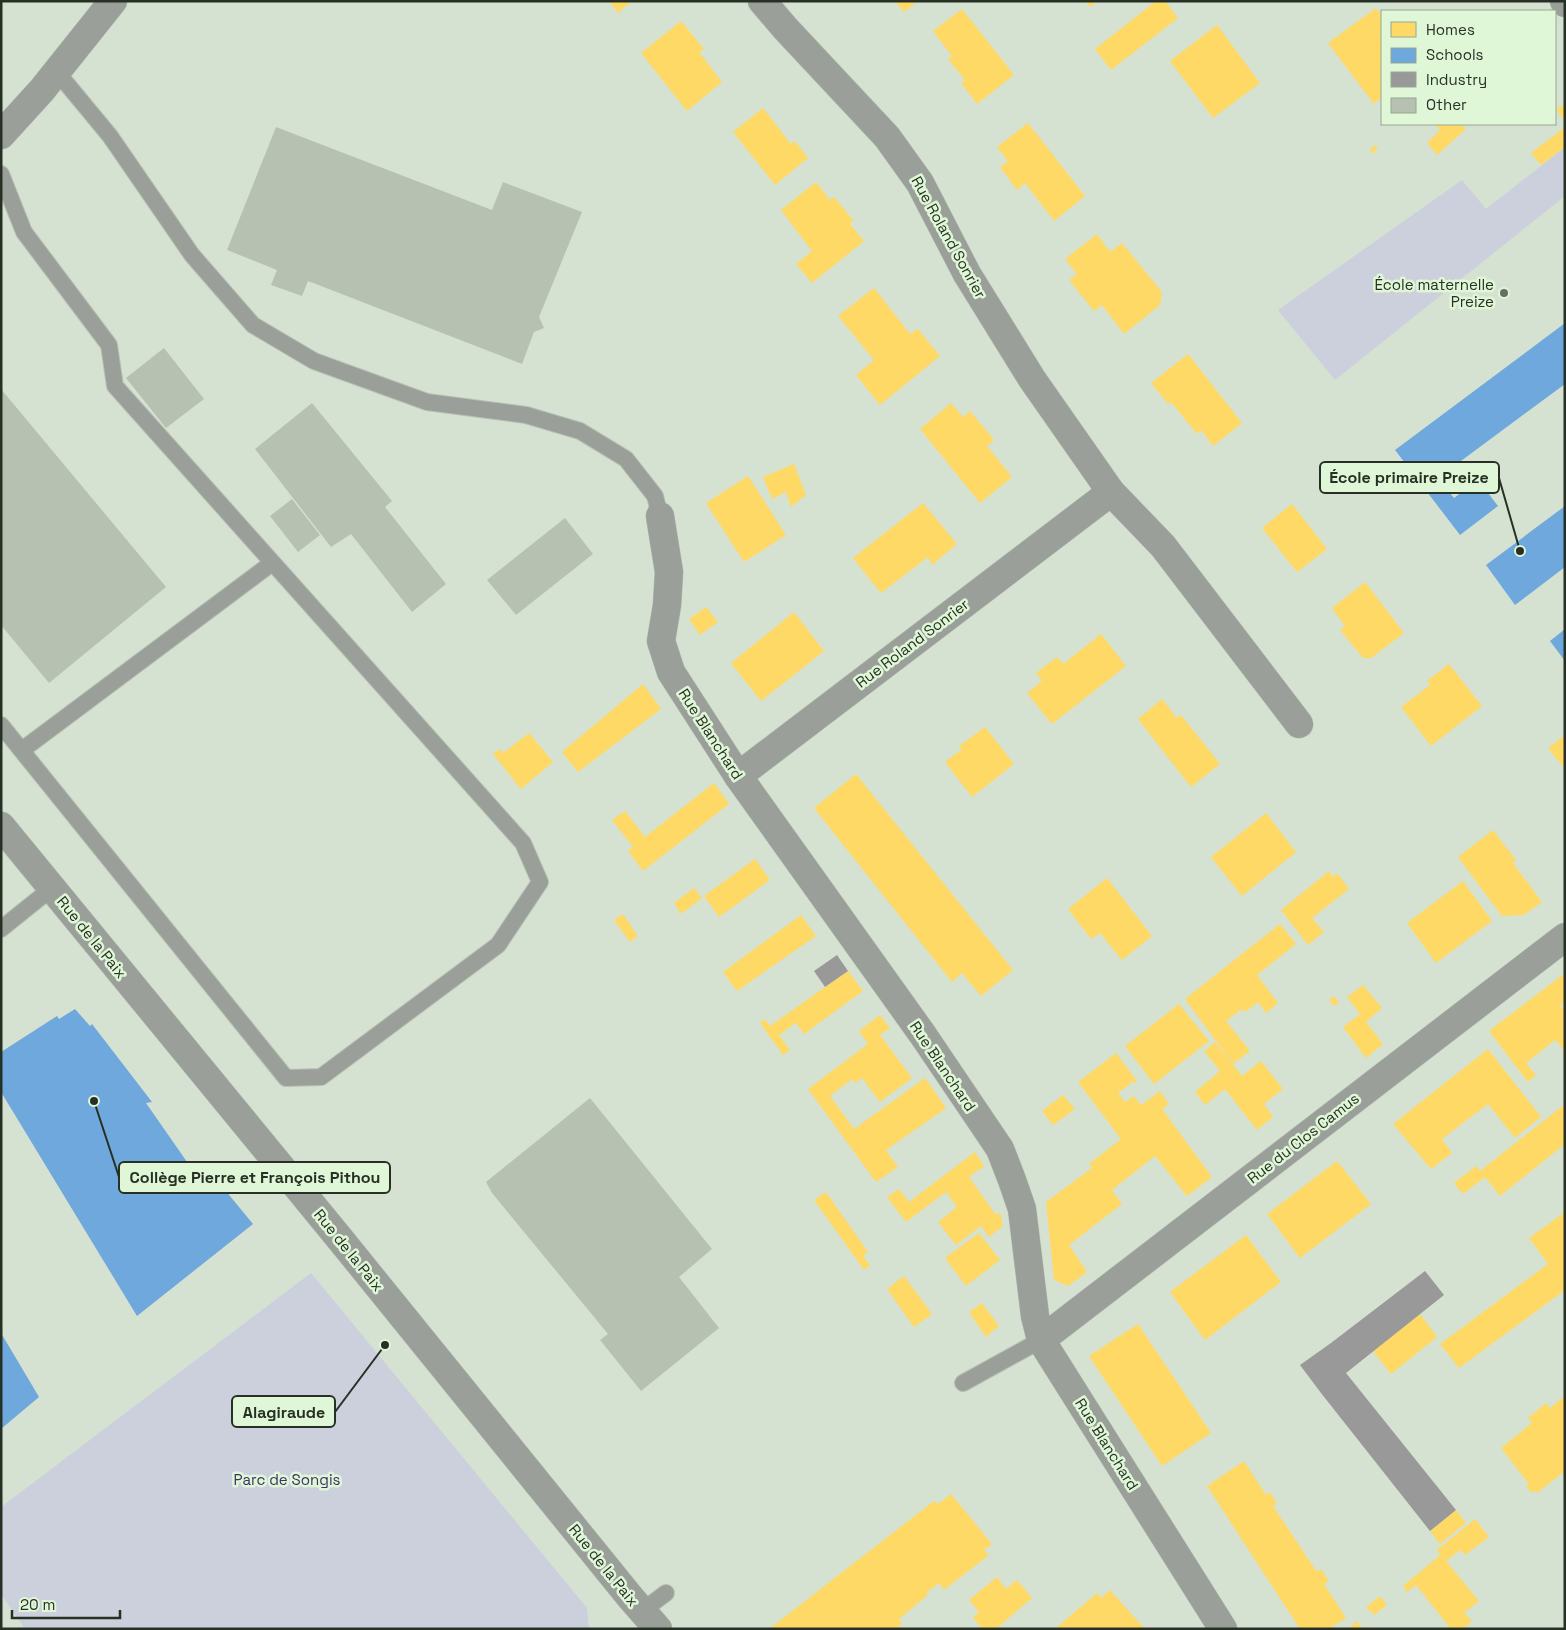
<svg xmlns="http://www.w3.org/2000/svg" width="1566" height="1630" viewBox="0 0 1566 1630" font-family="'Space Grotesk',sans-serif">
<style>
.green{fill:#cccfdc}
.homes{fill:#ffd966}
.schools{fill:#6fa8dc}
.industry{fill:#999}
.building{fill:#b7c1b2}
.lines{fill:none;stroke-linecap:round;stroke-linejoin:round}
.service-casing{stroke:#b7c0b4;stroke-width:18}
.minor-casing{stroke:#b7c0b4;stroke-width:29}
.tertiary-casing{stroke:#b7c0b4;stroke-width:29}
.service{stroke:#9aa099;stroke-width:16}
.minor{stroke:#9aa099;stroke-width:28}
.tertiary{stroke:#9aa099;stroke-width:28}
.poi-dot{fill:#646e61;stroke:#dff7d7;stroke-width:2}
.labels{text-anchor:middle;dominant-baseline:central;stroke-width:5;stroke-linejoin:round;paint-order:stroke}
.street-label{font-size:15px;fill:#273024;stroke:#dff7d7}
.poi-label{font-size:15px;fill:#273024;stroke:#dff7d7;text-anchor:end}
.park-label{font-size:15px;fill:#3b3164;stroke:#dff7d7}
.leader{fill:none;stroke:#273024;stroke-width:2}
.callout-dot{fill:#273024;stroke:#dff7d7;stroke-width:2}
.callout{fill:#dff7d7;stroke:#273024;stroke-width:2}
.callout-label{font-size:16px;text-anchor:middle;font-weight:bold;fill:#273024}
</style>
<rect width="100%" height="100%" fill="#d6e2d1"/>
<g class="green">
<polygon points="1565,147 1565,196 1335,380 1278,310 1462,180 1486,209"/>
<polygon points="311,1273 587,1608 589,1629 25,1629 1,1594 1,1507"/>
</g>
<g class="homes">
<polygon points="609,1 632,1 618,13"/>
<polygon points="895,1 918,1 904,12"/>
<polygon points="1085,1 1097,1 1090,7"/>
<polygon points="1156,1 1165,1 1178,18 1111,70 1095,49"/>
<polygon points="1376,8 1382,16 1382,97 1374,104 1328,43"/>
<polygon points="962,9 1014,75 977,104 961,83 965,80 948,59 952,56 933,31"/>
<polygon points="681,21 704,49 699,52 722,82 687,111 641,53"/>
<polygon points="1217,25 1260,83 1213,118 1170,61"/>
<polygon points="1565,103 1565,121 1556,110"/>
<polygon points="763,108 791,144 795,141 808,158 775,185 733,132"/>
<polygon points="1028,123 1085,196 1054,221 1025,183 1017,190 1000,167 1008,161 997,147"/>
<polygon points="1435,124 1461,124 1466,129 1437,155 1427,143 1440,130"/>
<polygon points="1565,127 1565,147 1541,165 1531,153"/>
<polygon points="1374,145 1378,148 1372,154 1370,151"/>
<polygon points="816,182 830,200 834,197 853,220 850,224 864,241 812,283 796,264 812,251 781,210"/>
<polygon points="1097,234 1110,252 1122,243 1162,292 1160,305 1124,334 1102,305 1094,311 1069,280 1077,274 1065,259"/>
<polygon points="874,288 910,334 918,329 940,356 880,405 856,375 874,360 838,316"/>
<polygon points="1188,354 1242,423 1213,446 1201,430 1197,434 1171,402 1168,404 1151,383"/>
<polygon points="951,403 963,417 970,411 991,436 994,440 987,446 1012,477 980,503 920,429"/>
<polygon points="794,464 806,495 791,507 786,492 772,499 763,477"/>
<polygon points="748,476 786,535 744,562 706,503"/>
<polygon points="923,503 957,544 932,565 928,557 881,593 853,558"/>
<polygon points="1292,504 1327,549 1297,572 1262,528"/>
<polygon points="1365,582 1404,633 1371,658 1363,658 1340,630 1345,626 1332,608"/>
<polygon points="706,607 718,622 700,635 689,619"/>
<polygon points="794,612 824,651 761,701 731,663"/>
<polygon points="1101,634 1126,666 1052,724 1027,693 1042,681 1036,673 1057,657 1063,664"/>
<polygon points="1449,664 1482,706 1431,746 1401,707 1430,685 1427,681"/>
<polygon points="643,684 661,709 578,772 562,752"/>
<polygon points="1162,699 1177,718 1181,715 1220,764 1191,787 1138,719"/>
<polygon points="985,727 1014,764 972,797 945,762 962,749 959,746"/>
<polygon points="529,733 553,762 521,789 493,754 500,749 503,753"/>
<polygon points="1565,735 1565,769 1548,748"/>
<polygon points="856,774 1013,970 981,996 962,973 952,982 814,808"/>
<polygon points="714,783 729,804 643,871 628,851 633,847 612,820 625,811 645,837"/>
<polygon points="1266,813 1296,852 1242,896 1211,857"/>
<polygon points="1493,830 1516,860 1513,863 1542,902 1524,915 1502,916 1458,857"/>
<polygon points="755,859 770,880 719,917 704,896"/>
<polygon points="1329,871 1333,877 1337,873 1349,889 1312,918 1324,932 1308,945 1281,910"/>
<polygon points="1107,878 1152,936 1122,960 1100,933 1091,939 1068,909"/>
<polygon points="1463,881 1492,921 1436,963 1407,923"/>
<polygon points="694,888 702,898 681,914 674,903"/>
<polygon points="623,914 638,936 630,942 614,920"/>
<polygon points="801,915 816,936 737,991 723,972"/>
<polygon points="1280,924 1296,944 1257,975 1278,1003 1266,1013 1258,1002 1245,1012 1242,1009 1226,1021 1250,1051 1233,1064 1185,999"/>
<polygon points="848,971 863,991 804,1034 796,1023 779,1035 790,1050 783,1055 760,1023 765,1019 770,1026"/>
<polygon points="1565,973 1565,1003 1560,1006 1565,1011 1565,1032 1562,1034 1565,1038 1565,1051 1555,1040 1526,1063 1536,1075 1528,1082 1489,1031"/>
<polygon points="1363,985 1382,1008 1366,1022 1383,1044 1366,1058 1343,1027 1360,1014 1347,997"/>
<polygon points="1334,996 1339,1003 1334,1006 1329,1000"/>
<polygon points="1179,1004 1209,1041 1154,1084 1125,1046"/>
<polygon points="880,1015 890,1028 880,1035 912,1078 880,1102 862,1078 855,1083 852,1079 830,1096 854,1129 925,1078 946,1108 886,1150 898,1167 876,1182 808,1089 868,1044 859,1031"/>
<polygon points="1215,1042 1242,1076 1261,1061 1283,1089 1264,1104 1273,1117 1257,1130 1225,1089 1205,1105 1195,1092 1220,1071 1204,1051"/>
<polygon points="1488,1049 1541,1117 1515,1138 1488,1104 1442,1139 1452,1153 1431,1169 1393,1124"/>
<polygon points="1116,1053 1137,1081 1135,1083 1134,1081 1118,1093 1125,1102 1134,1096 1141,1105 1160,1091 1169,1104 1162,1109 1212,1177 1187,1196 1155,1156 1112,1190 1122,1204 1069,1245 1087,1272 1068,1286 1054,1280 1046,1202 1092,1168 1089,1164 1121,1139 1078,1082"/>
<polygon points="1063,1095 1075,1109 1053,1125 1042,1111"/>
<polygon points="1565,1104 1565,1144 1500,1196 1485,1177 1463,1194 1454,1183 1476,1166 1480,1171"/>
<polygon points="975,1152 984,1166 969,1177 996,1215 1000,1212 1003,1226 989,1237 981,1226 956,1245 938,1222 957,1207 946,1192 906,1222 887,1197 899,1189 909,1202"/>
<polygon points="1337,1161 1371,1204 1300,1258 1267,1214"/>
<polygon points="826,1192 868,1252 863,1256 870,1265 864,1270 814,1200"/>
<polygon points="1565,1212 1565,1290 1459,1368 1440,1344 1548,1264 1529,1238"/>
<polygon points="979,1233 1000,1260 966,1286 945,1258"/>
<polygon points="1246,1235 1281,1282 1205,1340 1170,1292"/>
<polygon points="904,1276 932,1314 914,1327 887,1289"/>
<polygon points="982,1303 999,1326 986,1337 969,1312"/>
<polygon points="1420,1314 1437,1337 1391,1374 1373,1351"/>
<polygon points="1138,1324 1211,1433 1162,1466 1089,1356"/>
<polygon points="1565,1396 1565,1471 1537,1493 1535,1491 1532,1493 1526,1486 1529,1484 1501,1448 1532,1423 1528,1418 1546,1403 1550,1408"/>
<polygon points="1244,1461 1266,1495 1270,1492 1277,1504 1273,1506 1317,1572 1321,1569 1329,1581 1324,1584 1346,1618 1329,1629 1300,1629 1207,1486"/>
<polygon points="951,1494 992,1544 984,1550 989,1555 944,1590 939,1583 926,1593 928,1595 899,1619 902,1624 896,1629 769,1629 934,1501 938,1504"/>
<polygon points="1456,1510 1466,1523 1440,1544 1430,1531"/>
<polygon points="1475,1519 1489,1537 1465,1555 1460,1550 1446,1561 1479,1601 1464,1613 1472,1621 1463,1629 1451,1629 1416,1585 1407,1592 1403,1586 1440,1555 1437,1550"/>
<polygon points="997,1577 1006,1589 1017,1580 1032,1598 996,1629 982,1629 973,1617 979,1612 969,1600"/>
<polygon points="1110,1590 1145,1629 1059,1629 1057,1627 1097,1593 1101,1598"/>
<polygon points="1380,1596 1387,1605 1374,1615 1366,1607"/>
<polygon points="1357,1621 1363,1629 1348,1629"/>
</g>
<g class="schools">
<polygon points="1565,323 1565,384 1438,478 1454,498 1478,480 1498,506 1460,535 1395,450"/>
<polygon points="1565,506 1565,567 1515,605 1486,565"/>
<polygon points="1565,629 1565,661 1550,641"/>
<polygon points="75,1009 90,1026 92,1024 152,1102 146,1103 201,1182 211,1173 253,1224 137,1316 1,1092 1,1052 57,1016 59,1019"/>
<polygon points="1,1333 39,1397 1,1429"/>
</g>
<g class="industry">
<polygon points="837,955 848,971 825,987 814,971"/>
<polygon points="1425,1271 1444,1295 1346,1373 1456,1510 1430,1531 1321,1393 1300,1365 1331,1343"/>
</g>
<g class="building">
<polygon points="276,127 492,210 503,182 582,212 539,317 544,328 534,332 522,364 308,281 302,296 271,285 277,270 227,250"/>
<polygon points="164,348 204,399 166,428 126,378"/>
<polygon points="1,389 166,587 49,683 1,625"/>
<polygon points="312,403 392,501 385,507 446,584 412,612 351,534 331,547 255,449"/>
<polygon points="292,499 320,535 298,552 270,516"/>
<polygon points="565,518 593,554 516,615 487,580"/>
<polygon points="590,1098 712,1249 679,1277 719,1328 641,1391 600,1340 608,1334 492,1193 486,1182"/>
</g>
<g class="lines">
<defs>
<g id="service">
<polyline points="57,72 110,136 192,255 253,325 314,361 427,402 526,415 580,431 626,459 655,496 660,516"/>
<polyline points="1,174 24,232 109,345 115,386 523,843 540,882 498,945 321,1077 286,1078 1,725"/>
<polyline points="22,750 272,563"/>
<polyline points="1,929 52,888"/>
<polyline points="963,1383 1041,1340"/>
<polyline points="642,1611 666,1593"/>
</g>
<g id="minor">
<polyline points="762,1 785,28 887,137 920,183 967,274 1032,379 1111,492 1163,546 1299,724"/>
<polyline points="1,135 42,90 113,1"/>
<polyline points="660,516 669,572 667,605 661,641 671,672 738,776 923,1035 1000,1149 1012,1180 1022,1209 1035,1316 1041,1340 1223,1629"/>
<polyline points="738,776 1111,492"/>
<polyline points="1,826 340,1239 630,1597 658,1629"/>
<polyline points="1041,1340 1565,937"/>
</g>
<polyline id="tertiary" points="1564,1 1565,3"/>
</defs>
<use href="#service" class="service-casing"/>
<use href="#minor" class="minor-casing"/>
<use href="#tertiary" class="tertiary-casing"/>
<use href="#service" class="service"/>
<use href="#minor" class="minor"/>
<use href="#tertiary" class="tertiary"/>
</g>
<circle class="poi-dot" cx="1504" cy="293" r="5"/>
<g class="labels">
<g class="street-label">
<text transform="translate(949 237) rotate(61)">Rue Roland Sonrier</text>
<text transform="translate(912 643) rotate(-37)">Rue Roland Sonrier</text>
<text transform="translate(711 734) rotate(57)">Rue Blanchard</text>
<text transform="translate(92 937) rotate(51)">Rue de la Paix</text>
<text transform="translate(943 1066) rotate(56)">Rue Blanchard</text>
<text transform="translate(1303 1138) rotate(-38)">Rue du Clos Camus</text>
<text transform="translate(349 1250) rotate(51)">Rue de la Paix</text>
<text transform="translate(1107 1444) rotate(58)">Rue Blanchard</text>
<text transform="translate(604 1565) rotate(51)">Rue de la Paix</text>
</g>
<g class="poi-label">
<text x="1494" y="284">École maternelle<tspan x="1494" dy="17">Preize</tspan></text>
</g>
<g class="park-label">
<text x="287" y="1479">Parc de Songis</text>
</g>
</g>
<path class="leader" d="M1520 551L1499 478M94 1101L119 1177M385 1345L335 1412"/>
<g class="callout-dot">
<circle cx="1520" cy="551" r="5"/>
<circle cx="94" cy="1101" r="5"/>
<circle cx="385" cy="1345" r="5"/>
</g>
<g class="callout">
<rect x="1320" y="462" width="179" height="31" rx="5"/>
<rect x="119" y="1162" width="271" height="31" rx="5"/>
<rect x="232" y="1396" width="103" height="31" rx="5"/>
</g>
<g class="callout-label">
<text x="1409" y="483">École primaire Preize</text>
<text x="255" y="1183">Collège Pierre et François Pithou</text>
<text x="284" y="1418">Alagiraude</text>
</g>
<rect width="1566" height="1630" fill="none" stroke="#273024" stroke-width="5"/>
<rect x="1381" y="10" width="175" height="115" fill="#dff7d7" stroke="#95a78f"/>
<rect x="1391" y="22" width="25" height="15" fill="#ffd966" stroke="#95a78f"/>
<text x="1426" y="35" font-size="15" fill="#273024">Homes</text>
<rect x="1391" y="48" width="25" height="15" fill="#6fa8dc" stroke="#95a78f"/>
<text x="1426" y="60" font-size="15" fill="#273024">Schools</text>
<rect x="1391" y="72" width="25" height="15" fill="#999999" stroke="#95a78f"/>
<text x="1426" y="85" font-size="15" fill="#273024">Industry</text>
<rect x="1391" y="98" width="25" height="15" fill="#b7c1b2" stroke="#95a78f"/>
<text x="1426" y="110" font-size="15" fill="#273024">Other</text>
<path d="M12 1610v8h108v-8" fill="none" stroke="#273024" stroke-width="2.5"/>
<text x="20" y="1610" font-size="15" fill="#273024" stroke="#dff7d7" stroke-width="4" paint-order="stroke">20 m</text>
</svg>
